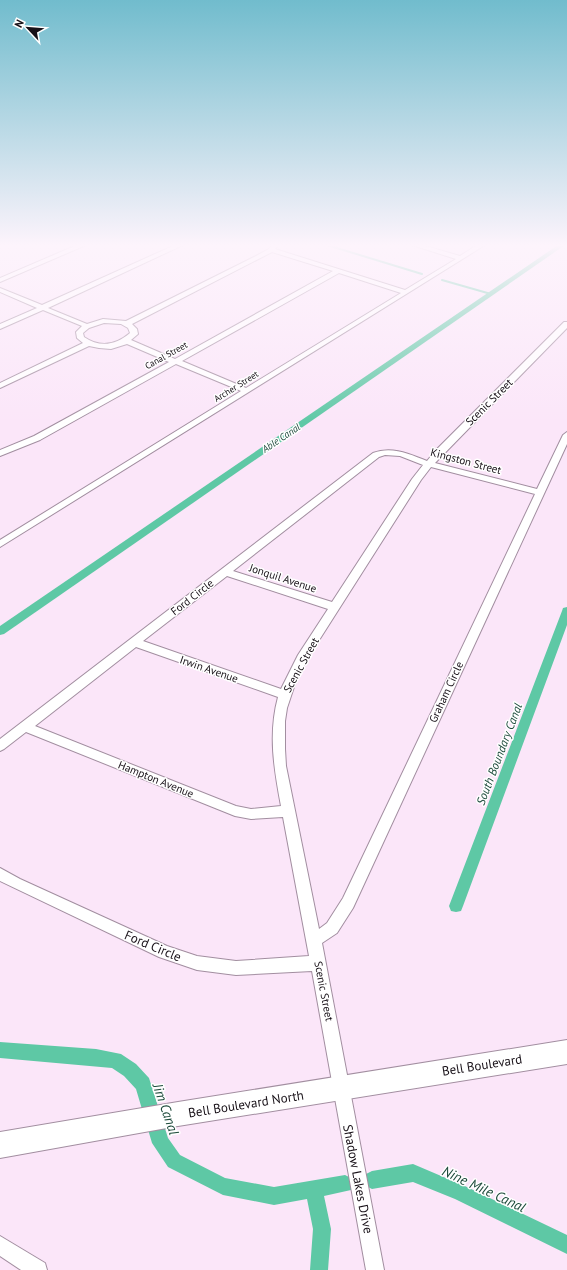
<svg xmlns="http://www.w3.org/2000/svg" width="567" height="1270" viewBox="0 0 567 1270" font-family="'PT Sans',sans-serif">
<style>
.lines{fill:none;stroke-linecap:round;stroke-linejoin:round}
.stream{stroke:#5ec8a5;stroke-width:2}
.canal{fill:#5ec8a5;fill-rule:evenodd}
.street-casing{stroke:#a28ea0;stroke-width:2}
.secondary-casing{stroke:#a28ea0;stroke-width:2}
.street{fill:#fff;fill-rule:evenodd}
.secondary{fill:#fff;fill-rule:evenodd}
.labels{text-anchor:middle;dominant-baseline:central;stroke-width:3;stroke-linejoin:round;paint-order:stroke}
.far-street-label{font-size:9px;fill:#171017;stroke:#fff}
.far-water-label{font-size:10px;font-style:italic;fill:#1e4b3c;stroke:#fff}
.street-label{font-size:11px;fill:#171017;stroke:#fff}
.water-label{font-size:12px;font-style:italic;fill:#1e4b3c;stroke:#fff}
.near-street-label{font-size:13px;fill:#171017;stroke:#fff}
.near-water-label{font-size:14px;font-style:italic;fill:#1e4b3c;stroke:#fff}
</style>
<rect width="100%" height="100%" fill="#fbe6f9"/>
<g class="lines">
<g class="stream">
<polyline points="327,245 422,274"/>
<polyline points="442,280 491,294"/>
</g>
<g class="canal">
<polygon points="558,245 565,245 4,634 0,635 0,626"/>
<polygon points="567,607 567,625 463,906 461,911 456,912 451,911 449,906 562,611 563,608"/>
<polygon points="0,1042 96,1049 121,1054 136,1064 149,1078 168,1138 180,1155 225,1178 274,1187 345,1175 351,1178 354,1184 351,1190 324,1196 331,1229 328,1270 310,1270 313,1229 307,1199 274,1205 223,1195 168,1167 152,1143 136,1089 124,1076 112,1068 0,1058"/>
<polygon points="413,1164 467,1187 567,1235 567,1254 455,1199 413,1182 372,1189 366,1186 363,1180 366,1174 372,1171"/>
</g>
<defs>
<g id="street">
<polygon points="77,245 86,245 0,282 0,278"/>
<path d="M 175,245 L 183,245 L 48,308 L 87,324 L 103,319 L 126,321 L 256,256 L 269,249 L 272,245 L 278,245 L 275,249 L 405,290 L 456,259 L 412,245 L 422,245 L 460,256 L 477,245 L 485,245 L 0,547 L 0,540 L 241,391 L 176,364 L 40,440 L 0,456 L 0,450 L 34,436 L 169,362 L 127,344 L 111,349 L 99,348 L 89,346 L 0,388 L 0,383 L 83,343 L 77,338 L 76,332 L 82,326 L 43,310 L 0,329 L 0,324 L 37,308 L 0,292 L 0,288 L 42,305 ZM 272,252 L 333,271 L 175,359 L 131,340 L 138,334 L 137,329 L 132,324 ZM 339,273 L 401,293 L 246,388 L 182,361 ZM 104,323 L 121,324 L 128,328 L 130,333 C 116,345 100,348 84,337 L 83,333 L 89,328 Z"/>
<path d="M 564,322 L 567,322 L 567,328 L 435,463 L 537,489 L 563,435 L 567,432 L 567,444 L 353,908 L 337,933 L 322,943 L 384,1270 L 366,1270 L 312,971 L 236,975 L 197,970 L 159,957 L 0,881 L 0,868 L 20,879 L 167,946 L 197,956 L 236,961 L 309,956 L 283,817 L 251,819 L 235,816 L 26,732 L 4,749 L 0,751 L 0,739 L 373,453 C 392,446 409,454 427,461 L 435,451 ZM 385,455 L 400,456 L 423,465 L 412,479 L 332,602 L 233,571 L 379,457 ZM 431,467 L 535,494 L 343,898 L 327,923 L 319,929 L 286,766 L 285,749 L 285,721 L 287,708 L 295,684 L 309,656 L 421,480 ZM 227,576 L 328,609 L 298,655 L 281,689 L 143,641 ZM 136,647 L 278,697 C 268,734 274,769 281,806 L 251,809 L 236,806 L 35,726 Z"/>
<polygon points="0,1236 45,1263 47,1270 21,1270 0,1256"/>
</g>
<polygon id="secondary" points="567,1040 567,1064 178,1126 0,1158 0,1132 178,1102"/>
</defs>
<use href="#street" class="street-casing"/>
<use href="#secondary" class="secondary-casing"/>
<use href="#street" class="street"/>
<use href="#secondary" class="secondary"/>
</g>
<linearGradient id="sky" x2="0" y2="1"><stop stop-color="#71bccd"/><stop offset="0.58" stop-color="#fdf4fc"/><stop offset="1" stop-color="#fdf4fc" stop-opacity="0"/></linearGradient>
<rect width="567" height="423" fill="url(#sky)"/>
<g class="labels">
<g class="far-street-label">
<text transform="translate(166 355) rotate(-29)">Canal Street</text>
<text transform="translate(236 386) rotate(-32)">Archer Street</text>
</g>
<g class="far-water-label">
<text transform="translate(281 438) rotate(-34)">Able Canal</text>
</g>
<g class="street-label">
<text transform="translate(489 402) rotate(-45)">Scenic Street</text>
<text transform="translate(466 461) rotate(15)">Kingston Street</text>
<text transform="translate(283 578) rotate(18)">Jonquil Avenue</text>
<text transform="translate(192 597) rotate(-38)">Ford Circle</text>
<text transform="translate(301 665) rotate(-61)">Scenic Street</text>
<text transform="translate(209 669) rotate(19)">Irwin Avenue</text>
<text transform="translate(446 692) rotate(-65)">Graham Circle</text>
<text transform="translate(156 779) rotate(22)">Hampton Avenue</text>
<text transform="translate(324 991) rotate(79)">Scenic Street</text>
</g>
<g class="water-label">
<text transform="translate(499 754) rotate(-69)">South Boundary Canal</text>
</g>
<g class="near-street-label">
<text transform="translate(153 946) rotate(23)">Ford Circle</text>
<text transform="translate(482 1065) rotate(-9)">Bell Boulevard</text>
<text transform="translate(246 1104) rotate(-9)">Bell Boulevard North</text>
<text transform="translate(358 1179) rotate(79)">Shadow Lakes Drive</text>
</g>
<g class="near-water-label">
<text transform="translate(166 1109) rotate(71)">Jim Canal</text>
<text transform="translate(484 1189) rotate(25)">Nine Mile Canal</text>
</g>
</g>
<g transform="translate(28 28) rotate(296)" stroke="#ffffff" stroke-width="3" paint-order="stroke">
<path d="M0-3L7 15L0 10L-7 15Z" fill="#171017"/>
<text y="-6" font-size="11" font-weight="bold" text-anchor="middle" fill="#171017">N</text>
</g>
</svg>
